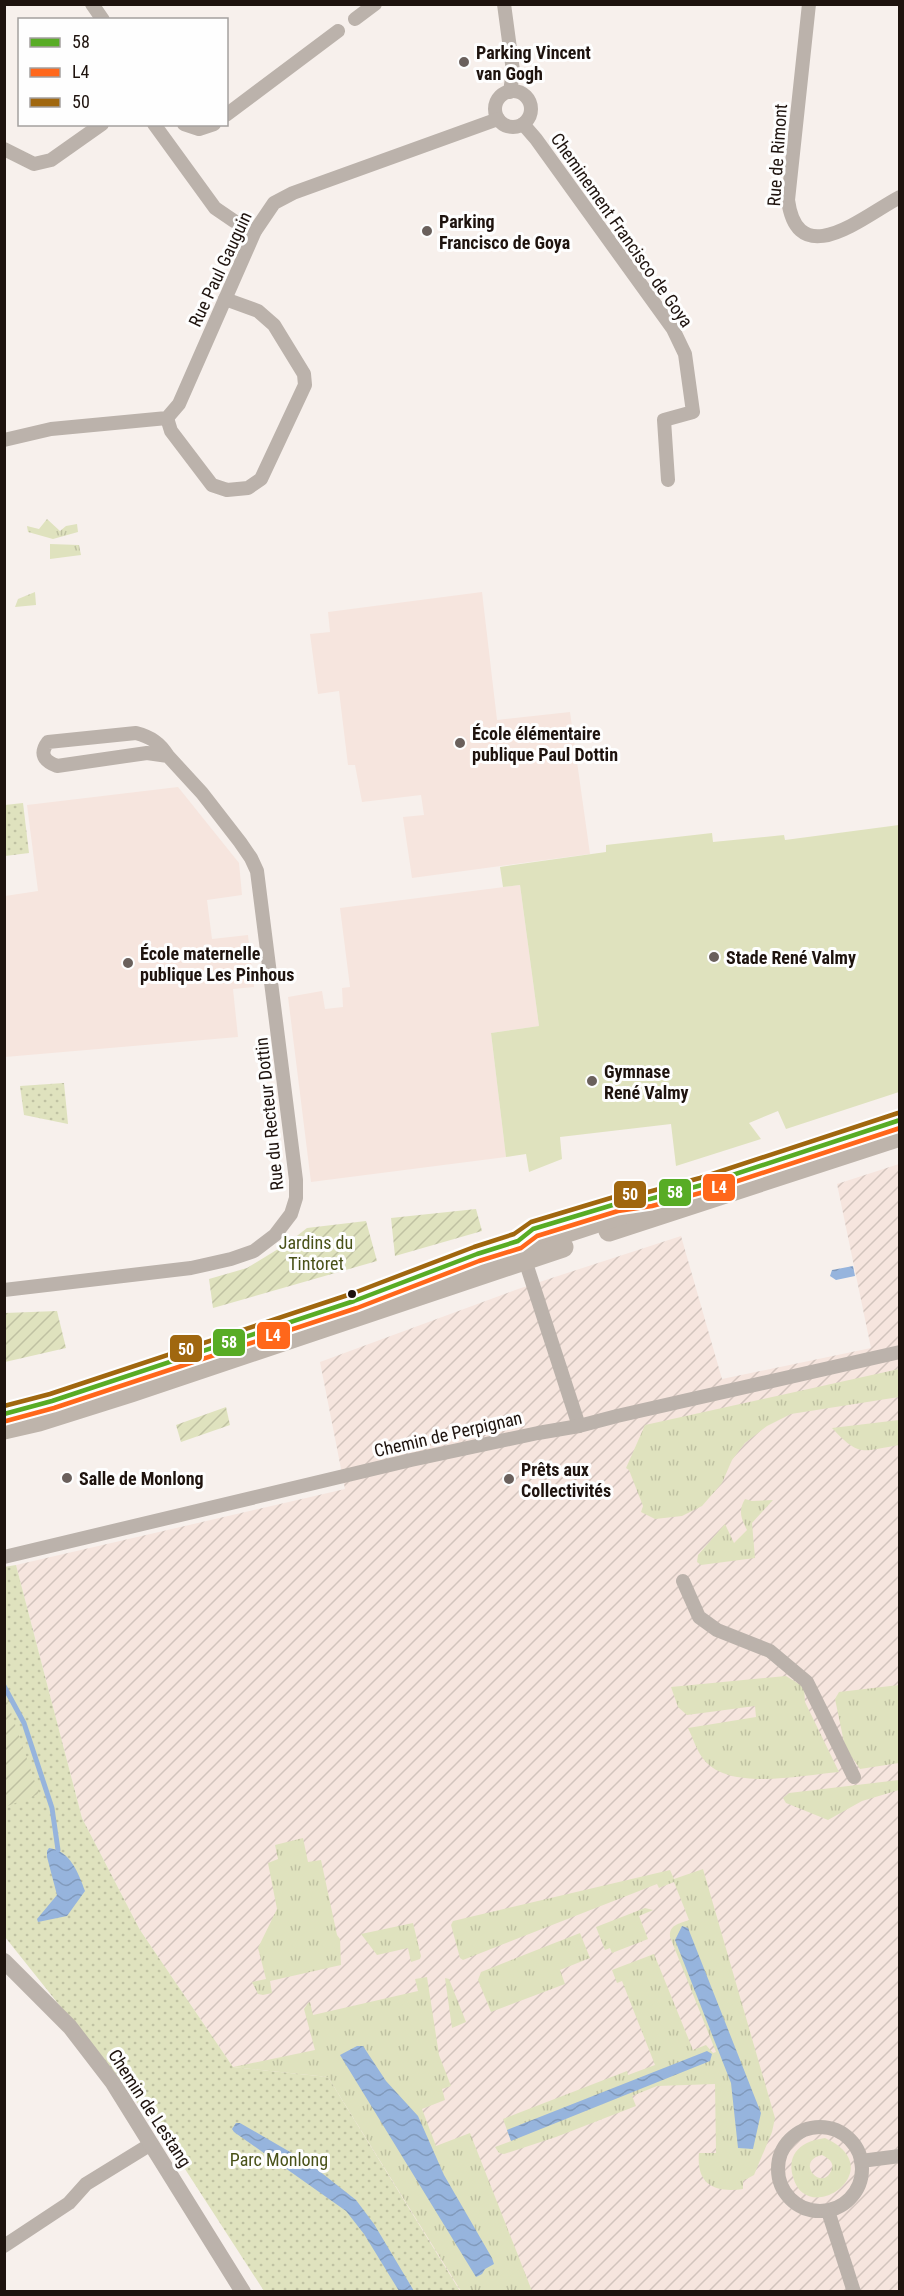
<svg xmlns="http://www.w3.org/2000/svg" width="904" height="2296" viewBox="0 0 904 2296" font-family="'Roboto Condensed',sans-serif">
<style>
.built{fill:#f6e5de}
.industrial{fill:url(#industrial-furrows)}
.grass{fill:url(#grass-tufts);fill-rule:evenodd}
.park{fill:url(#park-dots)}
.garden{fill:url(#garden-furrows)}
.pitch{fill:#dfe2be}
.water{fill:url(#water-waves)}
.lines{fill:none;stroke-linecap:round;stroke-linejoin:round}
.stream{stroke:#96b4dd;stroke-width:5}
.minor{stroke:#bbb2ab;stroke-width:14}
.tertiary{stroke:#bbb2ab;stroke-width:16}
.primary{stroke:#beb4ab;stroke-width:21}
.bus-1-casing{stroke:#fefefe;stroke-width:9}
.bus-2-casing{stroke:#fefefe;stroke-width:9}
.bus-3-casing{stroke:#fefefe;stroke-width:9}
.bus-1{stroke:#58ac25;stroke-width:4.5}
.bus-2{stroke:#ff671b;stroke-width:4.5}
.bus-3{stroke:#a0670f;stroke-width:4.5}
.poi-dot{fill:#6a605c;stroke:#fefefe;stroke-width:2}
.bus-dot{fill:#1e130e;stroke:#fefefe;stroke-width:2}
.labels{text-anchor:middle;dominant-baseline:central;stroke-width:6;stroke-linejoin:round;paint-order:stroke}
.poi-label{font-size:18px;font-weight:bold;fill:#1e130e;stroke:#fefefe;text-anchor:start}
.street-label{font-size:18px;fill:#1e130e;stroke:#fefefe}
.park-label{font-size:18px;fill:#495118;stroke:#fefefe}
.line-badge{stroke:#fefefe;stroke-width:2}
.badge-label{font-size:16px;text-anchor:middle;font-weight:bold;fill:#fff}
</style>
<defs>
<pattern id="industrial-furrows" width="10" height="10" patternUnits="userSpaceOnUse" patternTransform="scale(1.5)"><rect width="10" height="10" fill="#f6e5de"/><path d="M-1 1l2-2M0 10L10 0M9 11l2-2" fill="none" stroke="#d2c4bd"/></pattern>
<pattern id="grass-tufts" width="24" height="20" patternUnits="userSpaceOnUse" patternTransform="scale(1.5)"><rect width="24" height="20" fill="#dfe2be"/><path d="M3 7l-1-3M5 7V3M7 7l1-3M15 17l-1-3M17 17v-4M19 17l1-3" fill="none" stroke="#bfc1a2"/></pattern>
<pattern id="park-dots" width="8" height="8" patternUnits="userSpaceOnUse" patternTransform="scale(1.5)"><rect width="8" height="8" fill="#dfe2be"/><path d="M2 2h.1M6 6h.1" fill="none" stroke="#bfc1a2" stroke-width="1.8" stroke-linecap="round"/></pattern>
<pattern id="garden-furrows" width="10" height="10" patternUnits="userSpaceOnUse" patternTransform="scale(1.5)"><rect width="10" height="10" fill="#dfe2be"/><path d="M-1 1l2-2M0 10L10 0M9 11l2-2" fill="none" stroke="#bfc1a2"/></pattern>
<pattern id="water-waves" width="16" height="10" patternUnits="userSpaceOnUse" patternTransform="scale(1.5)"><rect width="16" height="10" fill="#96b4dd"/><path d="M0 5q4-4 8 0t8 0" fill="none" stroke="#819abc"/></pattern>
</defs>
<rect width="100%" height="100%" fill="#f7f0ec"/>
<g class="built">
<polygon points="482,592 497,720 570,712 590,854 412,878 403,817 424,815 421,795 362,802 355,765 348,765 339,691 318,694 310,634 330,632 328,612"/>
<polygon points="178,787 239,863 242,895 207,900 212,939 248,935 254,987 233,989 238,1037 5,1057 5,896 38,891 27,805"/>
<polygon points="520,885 539,1026 491,1033 506,1157 311,1182 288,997 322,991 325,1009 343,1007 342,988 350,987 340,908"/>
</g>
<polygon class="industrial" points="899,1164 899,2291 460,2291 328,2077 233,2067 140,1930 82,1818 16,1565 345,1489 320,1362 518,1289 681,1236 722,1379 871,1348 837,1184"/>
<g class="grass">
<polygon points="47,519 60,531 66,526 77,524 78,532 53,539 28,532 27,526 39,529"/>
<polygon points="50,544 79,545 81,555 50,559"/>
<polygon points="35,592 36,605 15,607 18,599"/>
<polygon points="899,1369 899,1397 791,1414 767,1426 745,1443 732,1460 722,1483 702,1506 682,1516 655,1519 641,1512 643,1506 629,1470 626,1468 645,1425"/>
<path d="M 899,1420 L 899,1445 C 862,1451 860,1458 832,1428 Z"/>
<path d="M 745,1499 L 752,1501 L 773,1500 L 752,1523 L 755,1558 L 701,1565 L 697,1562 L 698,1555 L 725,1524 L 734,1543 L 747,1530 C 741,1518 738,1511 745,1499 Z"/>
<path d="M 786,1676 L 804,1687 L 805,1702 L 839,1772 C 802,1775 731,1791 705,1761 C 697,1752 693,1738 688,1728 L 756,1717 L 755,1706 L 687,1715 L 678,1707 L 671,1687 Z"/>
<polygon points="899,1685 899,1763 860,1769 845,1747 835,1699 839,1692"/>
<polygon points="899,1780 899,1790 862,1801 828,1820 786,1803 783,1798 789,1793"/>
<polygon points="303,1838 308,1862 321,1860 337,1935 340,1939 341,1965 270,1981 272,1993 263,1995 258,1994 252,1982 266,1979 258,1948 277,1909 268,1863 278,1859 275,1845"/>
<path d="M 703,1869 L 775,2118 L 772,2132 L 754,2175 L 743,2181 L 743,2189 C 715,2193 696,2185 699,2153 L 716,2153 L 715,2084 L 657,2086 L 632,2096 L 636,2106 L 556,2137 L 504,2154 L 499,2153 L 495,2147 L 511,2141 L 503,2119 L 627,2071 L 628,2075 L 655,2065 L 622,1981 L 617,1983 L 612,1970 L 654,1954 L 693,2050 L 706,2045 L 713,2053 L 716,2052 L 670,1937 C 669,1925 678,1924 689,1920 L 674,1882 L 659,1888 L 657,1884 L 463,1960 L 460,1958 L 451,1925 L 453,1921 L 670,1870 L 674,1879 Z"/>
<polygon points="645,1908 653,1910 639,1916 648,1939 612,1953 610,1948 605,1950 596,1927"/>
<polygon points="413,1923 421,1956 420,1959 411,1962 408,1948 377,1955 361,1934"/>
<polygon points="580,1933 590,1958 560,1970 565,1984 491,2012 478,1980 481,1972"/>
<polygon points="427,1977 439,2055 451,2086 442,2089 445,2100 422,2109 436,2146 470,2133 532,2291 461,2291 328,2077 233,2067 315,2050 304,2009 308,2003 310,2002 313,2015 418,1991 415,1979"/>
<polygon points="445,1978 449,1979 466,2022 452,2028"/>
<path d="M 825,2138 C 893,2169 807,2229 793,2177 C 786,2152 803,2141 825,2138 ZM 822,2155 C 830,2159 836,2164 830,2173 C 820,2190 795,2161 822,2155 Z"/>
</g>
<g class="park">
<polygon points="23,803 29,853 5,856 5,805"/>
<polygon points="64,1083 68,1124 24,1115 20,1086"/>
<polygon points="16,1565 82,1818 140,1930 233,2067 328,2077 460,2291 264,2291 163,2135 5,1937 4,1567"/>
</g>
<g class="garden">
<polygon points="476,1209 482,1231 395,1256 391,1218"/>
<polygon points="366,1221 377,1261 213,1308 209,1279 247,1268 288,1243 307,1228"/>
<polygon points="57,1311 66,1348 5,1362 5,1313"/>
<polygon points="226,1407 230,1425 181,1442 176,1425"/>
<polygon points="5,1695 39,1794 5,1807 4,1807"/>
</g>
<polygon class="pitch" points="899,825 899,1092 786,1129 778,1111 749,1123 761,1139 676,1166 671,1124 560,1137 562,1159 529,1172 526,1154 506,1157 491,1033 539,1026 520,885 503,887 500,867 606,852 606,845 712,833 713,842 784,835 785,840"/>
<g class="water">
<polygon points="853,1266 855,1276 836,1280 830,1276 832,1270"/>
<path d="M 49,1848 C 70,1850 79,1874 85,1891 L 67,1916 L 38,1922 L 37,1919 L 57,1895 L 47,1857 L 47,1851 Z"/>
<polygon points="682,1926 688,1928 761,2113 753,2149 738,2148 731,2083 675,1940"/>
<polygon points="357,2046 363,2046 386,2081 418,2116 444,2175 492,2258 494,2264 485,2269 482,2274 476,2277 340,2055"/>
<polygon points="707,2051 712,2054 710,2061 511,2141 507,2130"/>
<polygon points="236,2123 240,2123 309,2163 356,2200 374,2224 414,2291 399,2291 364,2234 346,2211 234,2132 232,2129"/>
</g>
<g class="lines">
<polyline class="stream" points="4,1686 24,1723 52,1808 58,1850"/>
<g class="minor">
<polyline points="92,4 103,20"/>
<polyline points="504,4 513,71 510,92"/>
<path d="M 809,4 L 788,200 C 798,274 865,215 900,197"/>
<polyline points="355,19 375,4"/>
<circle cx="513" cy="109" r="18"/>
<polyline points="226,115 338,31"/>
<polyline points="154,124 215,208 234,221 255,231"/>
<polyline points="184,124 199,129 214,124"/>
<polyline points="523,124 536,139 673,329 685,354 693,412 664,420 668,480"/>
<polyline points="4,149 34,164 51,160 102,124"/>
<polyline points="167,418 171,431 212,485 227,490 248,488 261,479 305,385 304,374 274,325 258,311 225,299"/>
<polyline points="4,440 51,429 167,418 179,404 255,231 274,203 293,193 498,119"/>
<polyline points="523,1254 579,1426"/>
<path d="M 4,1290 L 191,1268 L 231,1259 L 254,1251 L 275,1235 L 291,1214 L 296,1198 L 296,1180 L 257,871 L 251,858 L 240,842 L 202,793 L 168,756 L 147,753 L 57,766 C 44,761 39,754 48,742 L 136,733 C 151,737 160,743 168,756"/>
<polyline points="4,1557 411,1460 538,1433 579,1426 617,1416 900,1352"/>
<polyline points="683,1581 699,1617 717,1630 770,1651 807,1682 854,1777"/>
<circle cx="820" cy="2169" r="42"/>
<polyline points="861,2161 900,2156"/>
<polyline points="828,2211 854,2292"/>
<polyline points="4,2246 69,2203 86,2184 151,2144"/>
</g>
<polyline class="tertiary" points="4,1961 70,2027 113,2083 243,2292"/>
<g class="primary">
<polyline points="609,1231 900,1136"/>
<polyline points="4,1414 52,1401 354,1301 483,1252 518,1241 540,1241 552,1237 619,1215 650,1199 702,1185 900,1120"/>
<polyline points="4,1429 39,1421 131,1392 563,1247"/>
</g>
<defs>
<polyline id="bus-1" points="4,1414 52,1401 354,1301 477,1254 518,1241 533,1229 616,1204 650,1199 702,1185 900,1120"/>
<polyline id="bus-2" points="6,1421 54,1408 357,1308 479,1261 521,1248 537,1236 618,1211 652,1206 704,1192 900,1128"/>
<polyline id="bus-3" points="4,1406 50,1394 351,1294 474,1247 514,1234 531,1222 614,1197 648,1192 700,1178 898,1113"/>
</defs>
<use href="#bus-1" class="bus-1-casing"/>
<use href="#bus-2" class="bus-2-casing"/>
<use href="#bus-3" class="bus-3-casing"/>
<use href="#bus-1" class="bus-1"/>
<use href="#bus-2" class="bus-2"/>
<use href="#bus-3" class="bus-3"/>
</g>
<g class="poi-dot">
<circle cx="464" cy="62" r="6"/>
<circle cx="427" cy="231" r="6"/>
<circle cx="460" cy="743" r="6"/>
<circle cx="714" cy="957" r="6"/>
<circle cx="128" cy="963" r="6"/>
<circle cx="592" cy="1081" r="6"/>
<circle cx="67" cy="1478" r="6"/>
<circle cx="509" cy="1479" r="6"/>
</g>
<circle class="bus-dot" cx="352" cy="1294" r="5"/>
<g class="labels">
<g class="poi-label">
<text x="476" y="52">Parking Vincent<tspan x="476" dy="21">van Gogh</tspan></text>
<text x="439" y="221">Parking<tspan x="439" dy="21">Francisco de Goya</tspan></text>
<text x="472" y="733">École élémentaire<tspan x="472" dy="21">publique Paul Dottin</tspan></text>
<text x="140" y="953">École maternelle<tspan x="140" dy="21">publique Les Pinhous</tspan></text>
<text x="726" y="957">Stade René Valmy</text>
<text x="604" y="1071">Gymnase<tspan x="604" dy="21">René Valmy</tspan></text>
<text x="521" y="1469">Prêts aux<tspan x="521" dy="21">Collectivités</tspan></text>
<text x="79" y="1478">Salle de Monlong</text>
</g>
<g class="street-label">
<text transform="translate(777 155) rotate(-86)">Rue de Rimont</text>
<text transform="translate(622 230) rotate(55)">Cheminement Francisco de Goya</text>
<text transform="translate(220 269) rotate(-65)">Rue Paul Gauguin</text>
<text transform="translate(269 1114) rotate(-96)">Rue du Recteur Dottin</text>
<text transform="translate(448 1434) rotate(-13)">Chemin de Perpignan</text>
<text transform="translate(150 2108) rotate(57)">Chemin de Lestang</text>
</g>
<g class="park-label">
<text x="316" y="1242">Jardins du<tspan x="316" dy="21">Tintoret</tspan></text>
<text x="279" y="2159">Parc Monlong</text>
</g>
</g>
<g class="line-badge">
<rect x="702" y="1173" width="34" height="29" rx="6" fill="#ff671b"/>
<rect x="658" y="1178" width="34" height="29" rx="6" fill="#58ac25"/>
<rect x="613" y="1180" width="34" height="29" rx="6" fill="#a0670f"/>
<rect x="256" y="1321" width="35" height="29" rx="6" fill="#ff671b"/>
<rect x="212" y="1328" width="34" height="29" rx="6" fill="#58ac25"/>
<rect x="169" y="1334" width="34" height="29" rx="6" fill="#a0670f"/>
</g>
<g class="badge-label">
<text x="719" y="1193">L4</text>
<text x="675" y="1198">58</text>
<text x="630" y="1200">50</text>
<text x="273" y="1341">L4</text>
<text x="229" y="1348">58</text>
<text x="186" y="1355">50</text>
</g>
<rect width="904" height="2296" fill="none" stroke="#1e130e" stroke-width="12"/>
<rect x="18" y="18" width="210" height="108" fill="#fefefe" stroke="#a4a09e" stroke-width="1.5"/>
<rect x="30" y="38" width="30" height="9" fill="#58ac25" stroke="#a4a09e" stroke-width="1.5"/>
<text x="72" y="48" font-size="18" fill="#1e130e">58</text>
<rect x="30" y="68" width="30" height="9" fill="#ff671b" stroke="#a4a09e" stroke-width="1.5"/>
<text x="72" y="78" font-size="18" fill="#1e130e">L4</text>
<rect x="30" y="98" width="30" height="9" fill="#a0670f" stroke="#a4a09e" stroke-width="1.5"/>
<text x="72" y="108" font-size="18" fill="#1e130e">50</text>
</svg>
